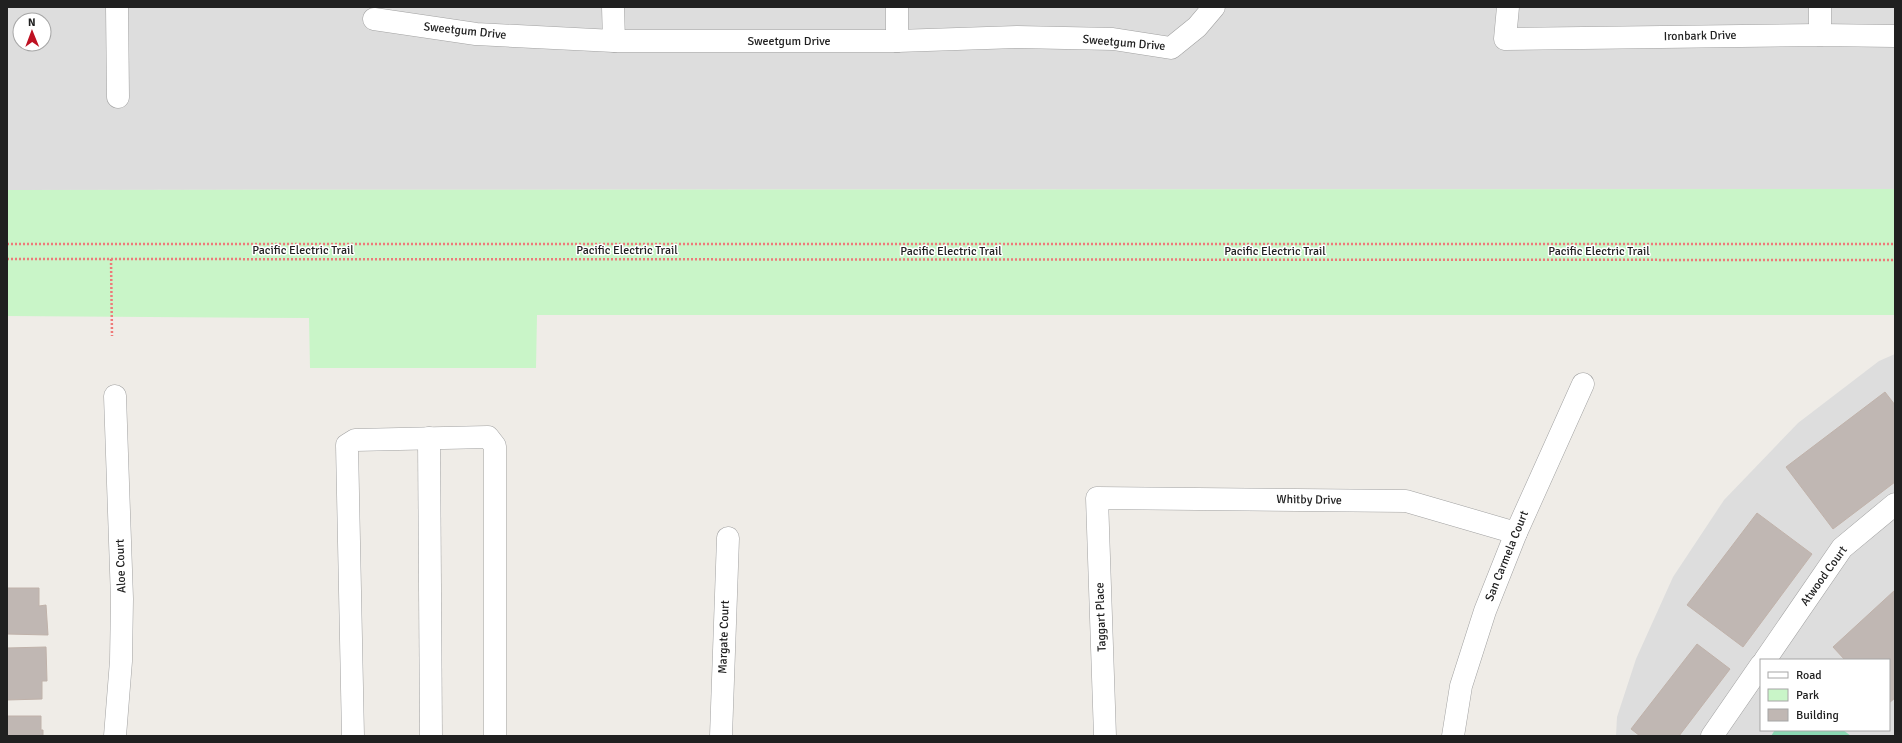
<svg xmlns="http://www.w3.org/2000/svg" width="1902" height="743" viewBox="0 0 1902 743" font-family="Signika,sans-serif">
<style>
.residential{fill:#ddd;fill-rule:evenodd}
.park{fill:#c9f5c8}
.pitch{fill:#8bd8b3}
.building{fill:#c0b7b3;stroke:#c0b2aa}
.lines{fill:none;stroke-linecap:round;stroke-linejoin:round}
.minor-casing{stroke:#a1a1a1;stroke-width:23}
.path{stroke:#ee7979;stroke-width:2.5;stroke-dasharray:2 2;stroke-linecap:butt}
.minor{stroke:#fff;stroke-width:22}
.labels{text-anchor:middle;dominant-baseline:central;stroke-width:3;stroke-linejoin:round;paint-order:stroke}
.street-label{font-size:12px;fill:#202020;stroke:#fff}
</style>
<rect width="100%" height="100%" fill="#efece7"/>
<g class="residential">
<path d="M 7,7 L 1895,7 L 1895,189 L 7,190 ZM 20,20 L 44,20 L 44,44 L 20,44 Z"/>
<path d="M 1895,354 L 1895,736 L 1616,736 L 1617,717 L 1636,659 L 1673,577 L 1724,500 L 1798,423 L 1879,361 ZM 1761,660 L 1889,660 L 1889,730 L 1761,730 Z"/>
</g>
<polygon class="park" points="1895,189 1895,315 537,315 536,368 310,368 309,318 7,316 7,190"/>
<polygon class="pitch" points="1775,730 1843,730 1851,736 1771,736"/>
<g class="building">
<polygon points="1885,392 1895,405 1895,482 1833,529 1786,467"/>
<polygon points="1757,513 1812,554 1743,647 1687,605"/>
<polygon points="7,588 39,588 39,606 46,605 48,635 7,634"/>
<polygon points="1895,590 1895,698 1889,703 1889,660 1845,660 1833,647"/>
<polygon points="1697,644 1730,669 1679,736 1640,736 1631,729"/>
<polygon points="46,647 47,681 42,681 42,699 7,700 7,648"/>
<polygon points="7,716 41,716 41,730 43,730 43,736 7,736"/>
</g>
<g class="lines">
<defs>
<g id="minor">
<polyline points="117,7 118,97"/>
<polyline points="613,7 614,41"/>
<polyline points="897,7 897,41"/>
<polyline points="1508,7 1505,39 1820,35 1895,36"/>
<polyline points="374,19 476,34 614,41 897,41 1017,37 1113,39 1171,48 1197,27 1214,7"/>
<polyline points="1820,35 1820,7"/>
<polyline points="429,438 431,736"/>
<polyline points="1765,660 1842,548 1895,504"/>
<polyline points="115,736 121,661 122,599 115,396"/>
<polyline points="353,736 347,445 355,440 488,437 495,446 495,736"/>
<polyline points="721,736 728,538"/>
<polyline points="1105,736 1097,498 1406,501 1516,533"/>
<polyline points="1453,736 1461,686 1485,611 1516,533 1583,384"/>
<polyline points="1712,736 1761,665"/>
</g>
</defs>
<use href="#minor" class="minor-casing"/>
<g class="path">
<polyline points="7,244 1895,244"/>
<polyline points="7,259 1895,260"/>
<polyline points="111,259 112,336"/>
</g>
<use href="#minor" class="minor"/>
</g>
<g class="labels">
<g class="street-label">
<text transform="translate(465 31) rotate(6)">Sweetgum Drive</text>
<text transform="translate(1700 36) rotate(-1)">Ironbark Drive</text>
<text x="789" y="41">Sweetgum Drive</text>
<text transform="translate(1124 43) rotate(5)">Sweetgum Drive</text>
<text x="303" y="250">Pacific Electric Trail</text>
<text x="627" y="250">Pacific Electric Trail</text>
<text x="951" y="251">Pacific Electric Trail</text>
<text x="1275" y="251">Pacific Electric Trail</text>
<text x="1599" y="251">Pacific Electric Trail</text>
<text transform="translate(1309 500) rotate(1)">Whitby Drive</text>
<text transform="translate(1507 556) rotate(-68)">San Carmela Court</text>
<text transform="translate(121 566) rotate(-92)">Aloe Court</text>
<text transform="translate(1824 576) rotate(-54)">Atwood Court</text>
<text transform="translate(1101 617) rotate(-92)">Taggart Place</text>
<text transform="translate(724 637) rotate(-88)">Margate Court</text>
</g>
</g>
<rect width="1902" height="743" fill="none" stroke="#202020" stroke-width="16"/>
<rect x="1760" y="659" width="130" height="72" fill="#ffffff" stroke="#a6a6a6"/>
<rect x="1768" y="672" width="20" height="6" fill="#ffffff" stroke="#a6a6a6"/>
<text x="1796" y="679" font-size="12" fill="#202020">Road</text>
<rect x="1768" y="689" width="20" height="12" fill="#c9f5c8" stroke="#a6a6a6"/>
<text x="1796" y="699" font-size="12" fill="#202020">Park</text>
<rect x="1768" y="709" width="20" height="12" fill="#c0b7b3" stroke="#a6a6a6"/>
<text x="1796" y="719" font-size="12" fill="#202020">Building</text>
<g transform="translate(32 32) rotate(359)"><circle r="19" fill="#ffffff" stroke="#a6a6a6"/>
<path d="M0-3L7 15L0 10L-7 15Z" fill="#be1122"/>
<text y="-6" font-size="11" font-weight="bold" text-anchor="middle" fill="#202020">N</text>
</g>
</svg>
